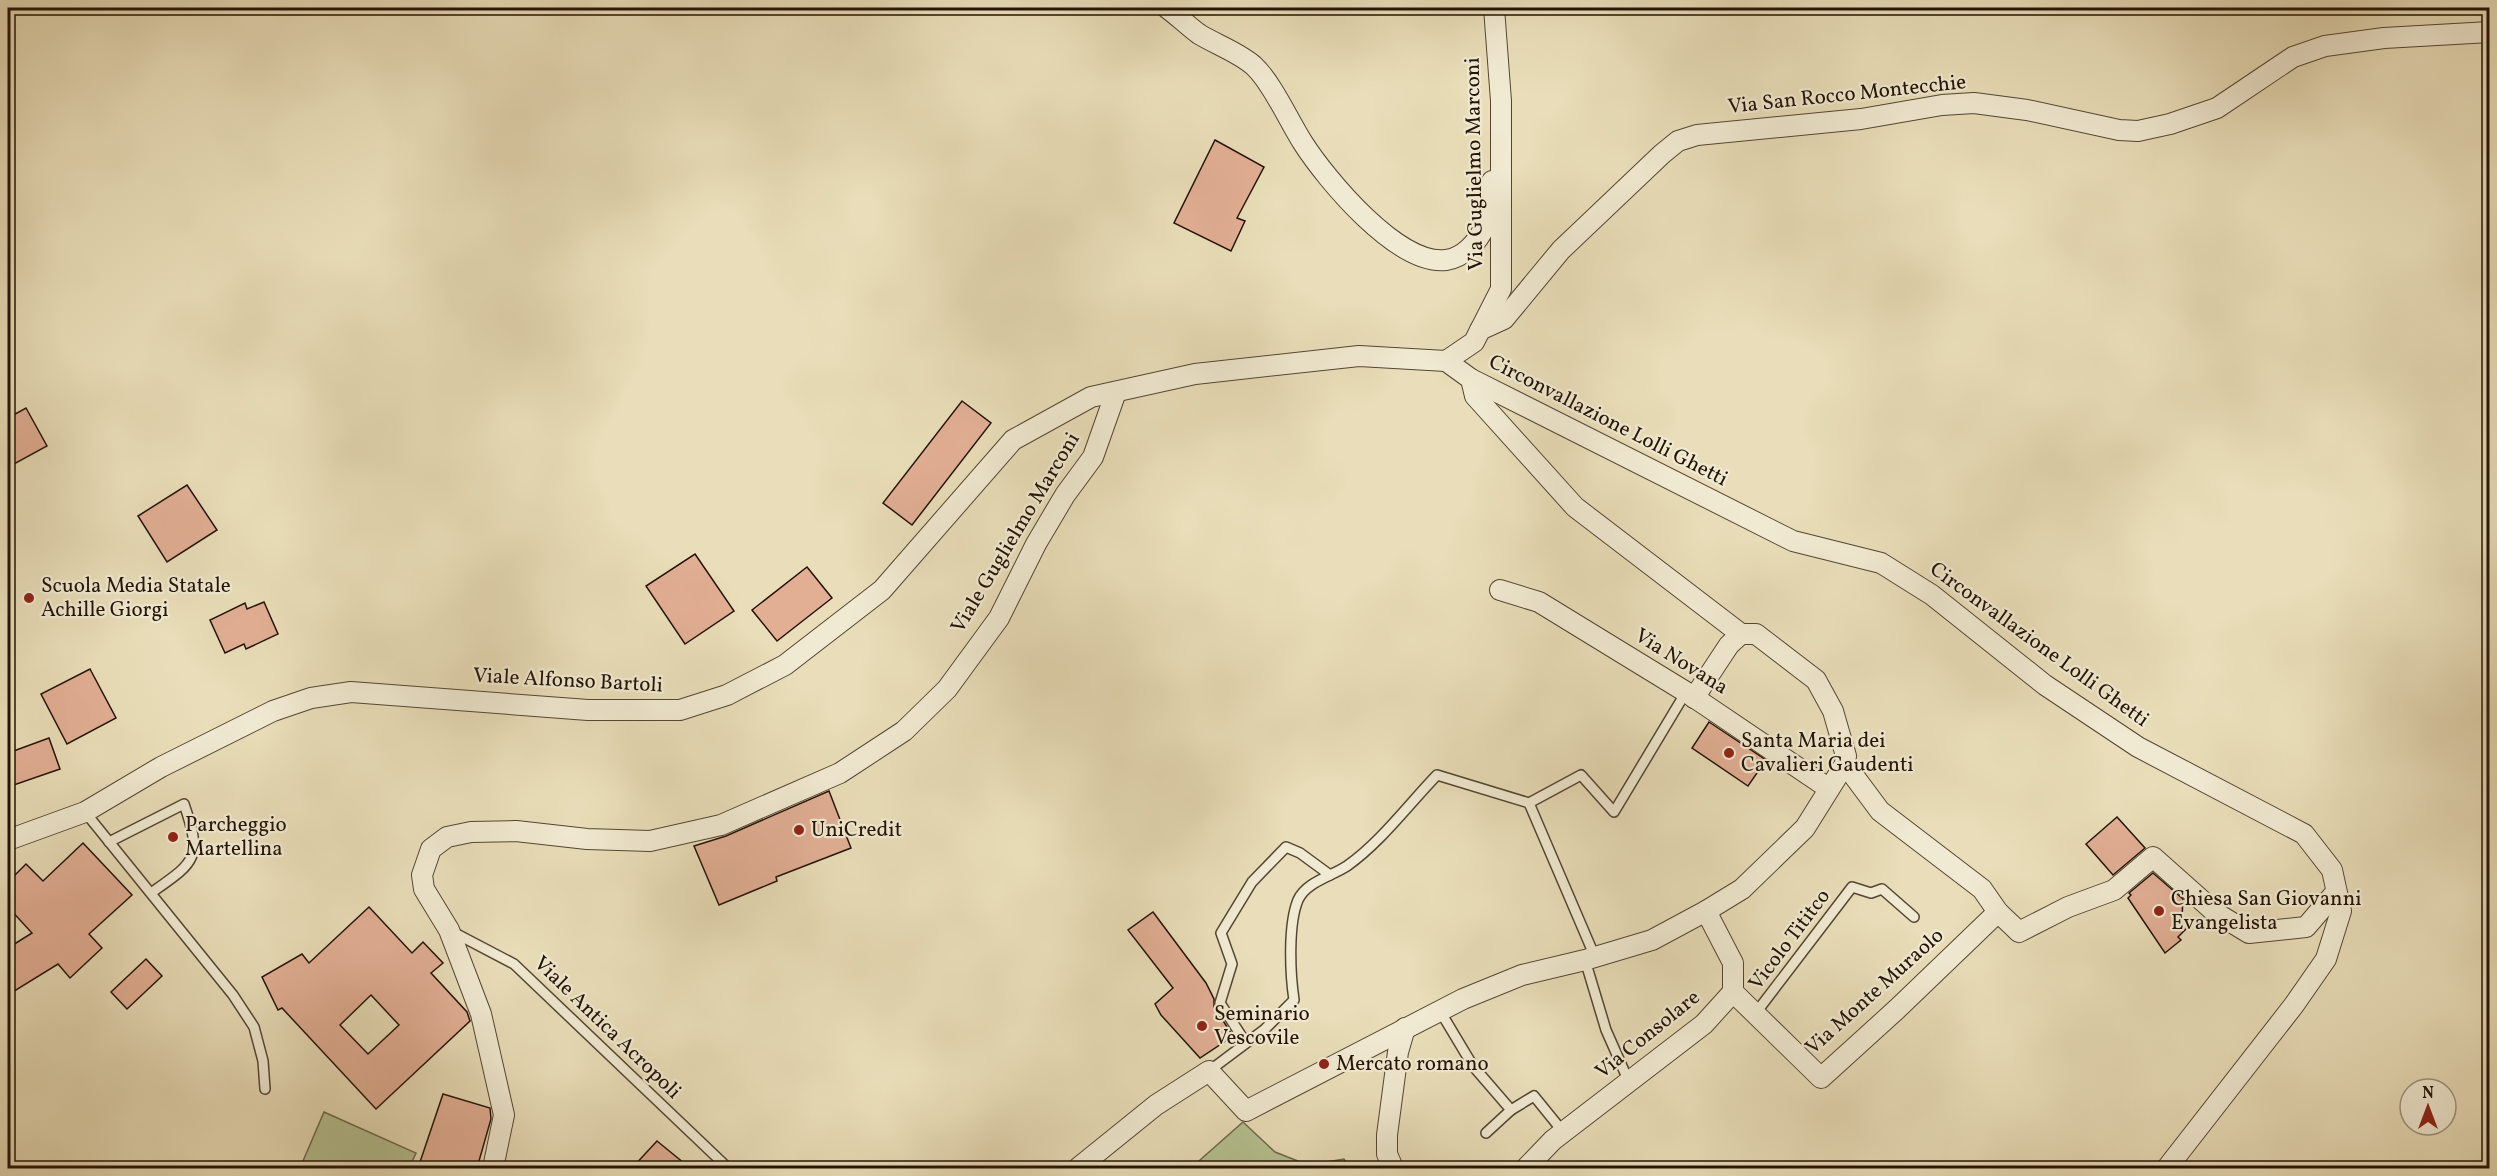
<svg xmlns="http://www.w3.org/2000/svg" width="2497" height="1176" viewBox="0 0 2497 1176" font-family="Vollkorn,serif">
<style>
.green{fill:#b5c190;stroke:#6c6a4b;stroke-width:1.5}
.building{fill:#e2af95;stroke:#231306;stroke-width:1.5;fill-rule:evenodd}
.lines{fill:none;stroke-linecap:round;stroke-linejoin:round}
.service-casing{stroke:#544633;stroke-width:12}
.minor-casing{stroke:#544633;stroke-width:22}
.service{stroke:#f1ead2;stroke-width:9}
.minor{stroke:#f1ead2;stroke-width:20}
.poi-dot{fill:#8f2418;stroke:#f1ead2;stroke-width:2}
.labels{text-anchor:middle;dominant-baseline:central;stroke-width:4.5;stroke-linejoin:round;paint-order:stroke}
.street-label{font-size:21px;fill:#231306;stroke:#f1ead2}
.poi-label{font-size:21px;fill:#231306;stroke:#f1ead2;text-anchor:start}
</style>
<rect width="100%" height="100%" fill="#e9deb9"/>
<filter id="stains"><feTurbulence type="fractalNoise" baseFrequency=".00333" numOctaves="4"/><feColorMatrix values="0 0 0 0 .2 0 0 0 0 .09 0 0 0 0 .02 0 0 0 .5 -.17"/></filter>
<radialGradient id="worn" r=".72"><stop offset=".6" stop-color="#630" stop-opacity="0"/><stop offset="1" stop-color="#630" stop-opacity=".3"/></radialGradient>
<g class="green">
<polygon points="324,1112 416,1153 409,1168 300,1168"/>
<polygon points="1243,1122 1275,1152 1308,1165 1344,1159 1350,1168 1191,1168"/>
</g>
<g class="building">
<polygon points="1215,140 1264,167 1237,218 1245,221 1231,251 1174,223"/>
<polygon points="962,401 991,423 912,525 883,503"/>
<polygon points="26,408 47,446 14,464 8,451 8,418"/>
<polygon points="187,485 217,530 167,562 138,516"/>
<polygon points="695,554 734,611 685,644 646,586"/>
<polygon points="807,567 832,598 777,641 752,610"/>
<polygon points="264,602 278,634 246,649 244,644 225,653 210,620 245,603 247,609"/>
<polygon points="90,669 116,718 67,744 41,694"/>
<polygon points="1709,722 1766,760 1748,786 1692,748"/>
<polygon points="49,738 60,769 8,787 8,753"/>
<polygon points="829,791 851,848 776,877 777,881 719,905 694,846 726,836"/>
<polygon points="2117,817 2145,848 2113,875 2086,844"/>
<polygon points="83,843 132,895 89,934 102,948 70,978 58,964 8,995 8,948 32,933 8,907 8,882 26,864 43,881"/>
<polygon points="2153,873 2183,899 2182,917 2189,926 2178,937 2181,940 2165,953 2128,898 2131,895 2129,893"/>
<path d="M 369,907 L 412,953 L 423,942 L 443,963 L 431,973 L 467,1012 L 470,1021 L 376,1109 L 282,1008 L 278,1010 L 262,977 L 302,954 L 309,963 ZM 371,995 L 399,1025 L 368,1054 L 340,1025 Z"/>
<polygon points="1153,912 1206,983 1214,999 1214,1007 1233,1036 1200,1058 1161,1015 1155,1004 1173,988 1128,930"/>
<polygon points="146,959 162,976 127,1009 111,992"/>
<polygon points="443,1094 490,1108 491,1119 477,1168 418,1168"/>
<polygon points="657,1141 690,1168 632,1168"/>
</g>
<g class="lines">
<defs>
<g id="service">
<polyline points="1529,803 1581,775 1614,812 1686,692"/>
<polyline points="85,812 233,995 254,1027 263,1061 265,1089"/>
<path d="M 109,842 L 184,804 C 203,859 195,862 151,893"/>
<polyline points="451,931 514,964 728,1168"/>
<polyline points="1585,960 1606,1030 1629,1082"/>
<polyline points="1440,1011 1473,1066 1511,1110 1534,1096 1564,1133"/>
<polyline points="1755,1014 1852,887 1871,893 1882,889 1914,917"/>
<polyline points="1246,1043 1220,1003 1232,964 1221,933 1252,882 1286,847 1300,853 1330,875"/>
<path d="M 1209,1071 L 1265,1029 L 1294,1000 C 1290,973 1288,924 1298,900 C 1306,882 1332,876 1347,866 C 1381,842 1408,805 1437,775 L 1529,803 L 1595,957"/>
<polyline points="1486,1133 1511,1110"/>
</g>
<g id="minor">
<path d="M 1167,8 C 1178,16 1188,26 1199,34 C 1215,44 1240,53 1254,66 C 1272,83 1289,121 1303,143 C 1326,179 1398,266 1446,260 C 1463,258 1478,242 1485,226 C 1491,214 1490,195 1492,181"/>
<polyline points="1480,330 1504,319 1561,250 1662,154 1678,141 1697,135 1861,119 1942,105 1974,103 2027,110 2119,130 2138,131 2170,124 2217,108 2293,57 2325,46 2384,38 2490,32"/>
<polyline points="1446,361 1471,379 1793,541 1881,563 1932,595 2045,685 2138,747 2304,834 2332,870 2341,911 2326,959 2294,1005 2167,1168"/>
<polyline points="1471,379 1475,396 1575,507 1741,634"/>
<polyline points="1500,590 1539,602 1686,692 1828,788"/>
<polyline points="1845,764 1880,811 1982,889 1998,912 2019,932 2068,907 2114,890 2153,857 2216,913 2249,933 2306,927 2336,892"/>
<polyline points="8,840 85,812 161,767 273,711 311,698 351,692 588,710 680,710 727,695 785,665 882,590 1013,440 1091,397 1195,374 1359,356 1446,361 1474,342 1501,289 1501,101 1494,8"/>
<polyline points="1733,992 1821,1078 1897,1009 1998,912"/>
<polyline points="493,1168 504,1115 481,1014 449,930 424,889 422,875 431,849 447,837 471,832 516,831 587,839 650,841 721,825 840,773 904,731 947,689 999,618 1036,544 1065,495 1093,457 1116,392"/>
<polyline points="1078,1168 1156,1105 1209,1071 1246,1111 1463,999 1522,975 1585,960 1652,940 1706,911"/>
<polyline points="1393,1168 1387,1154 1387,1135 1398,1052 1405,1028"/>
<polyline points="1526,1168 1553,1140 1704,1024 1733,992 1733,963 1706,911 1742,889 1805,828 1845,764 1846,756 1833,711 1816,680 1756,634 1741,634 1729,645 1694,698"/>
</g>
</defs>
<use href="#service" class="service-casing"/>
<use href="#minor" class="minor-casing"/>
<use href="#service" class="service"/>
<use href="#minor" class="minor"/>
</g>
<g class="poi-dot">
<circle cx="29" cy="598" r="6"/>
<circle cx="1729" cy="753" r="6"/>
<circle cx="799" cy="830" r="6"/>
<circle cx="173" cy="837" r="6"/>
<circle cx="2159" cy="911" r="6"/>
<circle cx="1202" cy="1026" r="6"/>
<circle cx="1324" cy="1064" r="6"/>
</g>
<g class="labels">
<g class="street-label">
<text transform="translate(1847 95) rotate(-6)">Via San Rocco Montecchie</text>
<text transform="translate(1475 164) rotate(-91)">Via Guglielmo Marconi</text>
<text transform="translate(1608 421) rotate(27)">Circonvallazione Lolli Ghetti</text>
<text transform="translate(1016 533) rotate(-59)">Viale Guglielmo Marconi</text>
<text transform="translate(2039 645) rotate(36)">Circonvallazione Lolli Ghetti</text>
<text transform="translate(1681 662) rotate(32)">Via Novana</text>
<text transform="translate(568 681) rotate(3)">Viale Alfonso Bartoli</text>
<text transform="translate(1790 940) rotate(-53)">Vicolo Tititco</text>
<text transform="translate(1875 992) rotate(-42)">Via Monte Muraolo</text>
<text transform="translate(607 1028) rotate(44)">Viale Antica Acropoli</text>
<text transform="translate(1648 1035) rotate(-39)">Via Consolare</text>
</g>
<g class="poi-label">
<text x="41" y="586">Scuola Media Statale<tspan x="41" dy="24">Achille Giorgi</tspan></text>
<text x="1741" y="741">Santa Maria dei<tspan x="1741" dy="24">Cavalieri Gaudenti</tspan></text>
<text x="185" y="825">Parcheggio<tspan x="185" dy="24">Martellina</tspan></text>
<text x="811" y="830">UniCredit</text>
<text x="2171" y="899">Chiesa San Giovanni<tspan x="2171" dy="24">Evangelista</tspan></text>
<text x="1214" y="1014">Seminario<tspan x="1214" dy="24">Vescovile</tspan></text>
<text x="1336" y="1064">Mercato romano</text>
</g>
</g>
<rect width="2497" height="1176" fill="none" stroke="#e9deb9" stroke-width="30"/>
<rect x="9" y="9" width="2479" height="1158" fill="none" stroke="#231306" stroke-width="3"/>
<rect x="15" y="15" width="2467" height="1146" fill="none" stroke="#231306" stroke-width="1.5"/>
<g transform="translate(2428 1107)"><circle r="28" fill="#f1ead2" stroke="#9f9480" stroke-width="1.5"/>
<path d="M0-4.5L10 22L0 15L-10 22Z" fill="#8f2418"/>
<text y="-9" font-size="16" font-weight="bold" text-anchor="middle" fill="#231306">N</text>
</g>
<rect width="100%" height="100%" filter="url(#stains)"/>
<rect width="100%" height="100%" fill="url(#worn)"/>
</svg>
